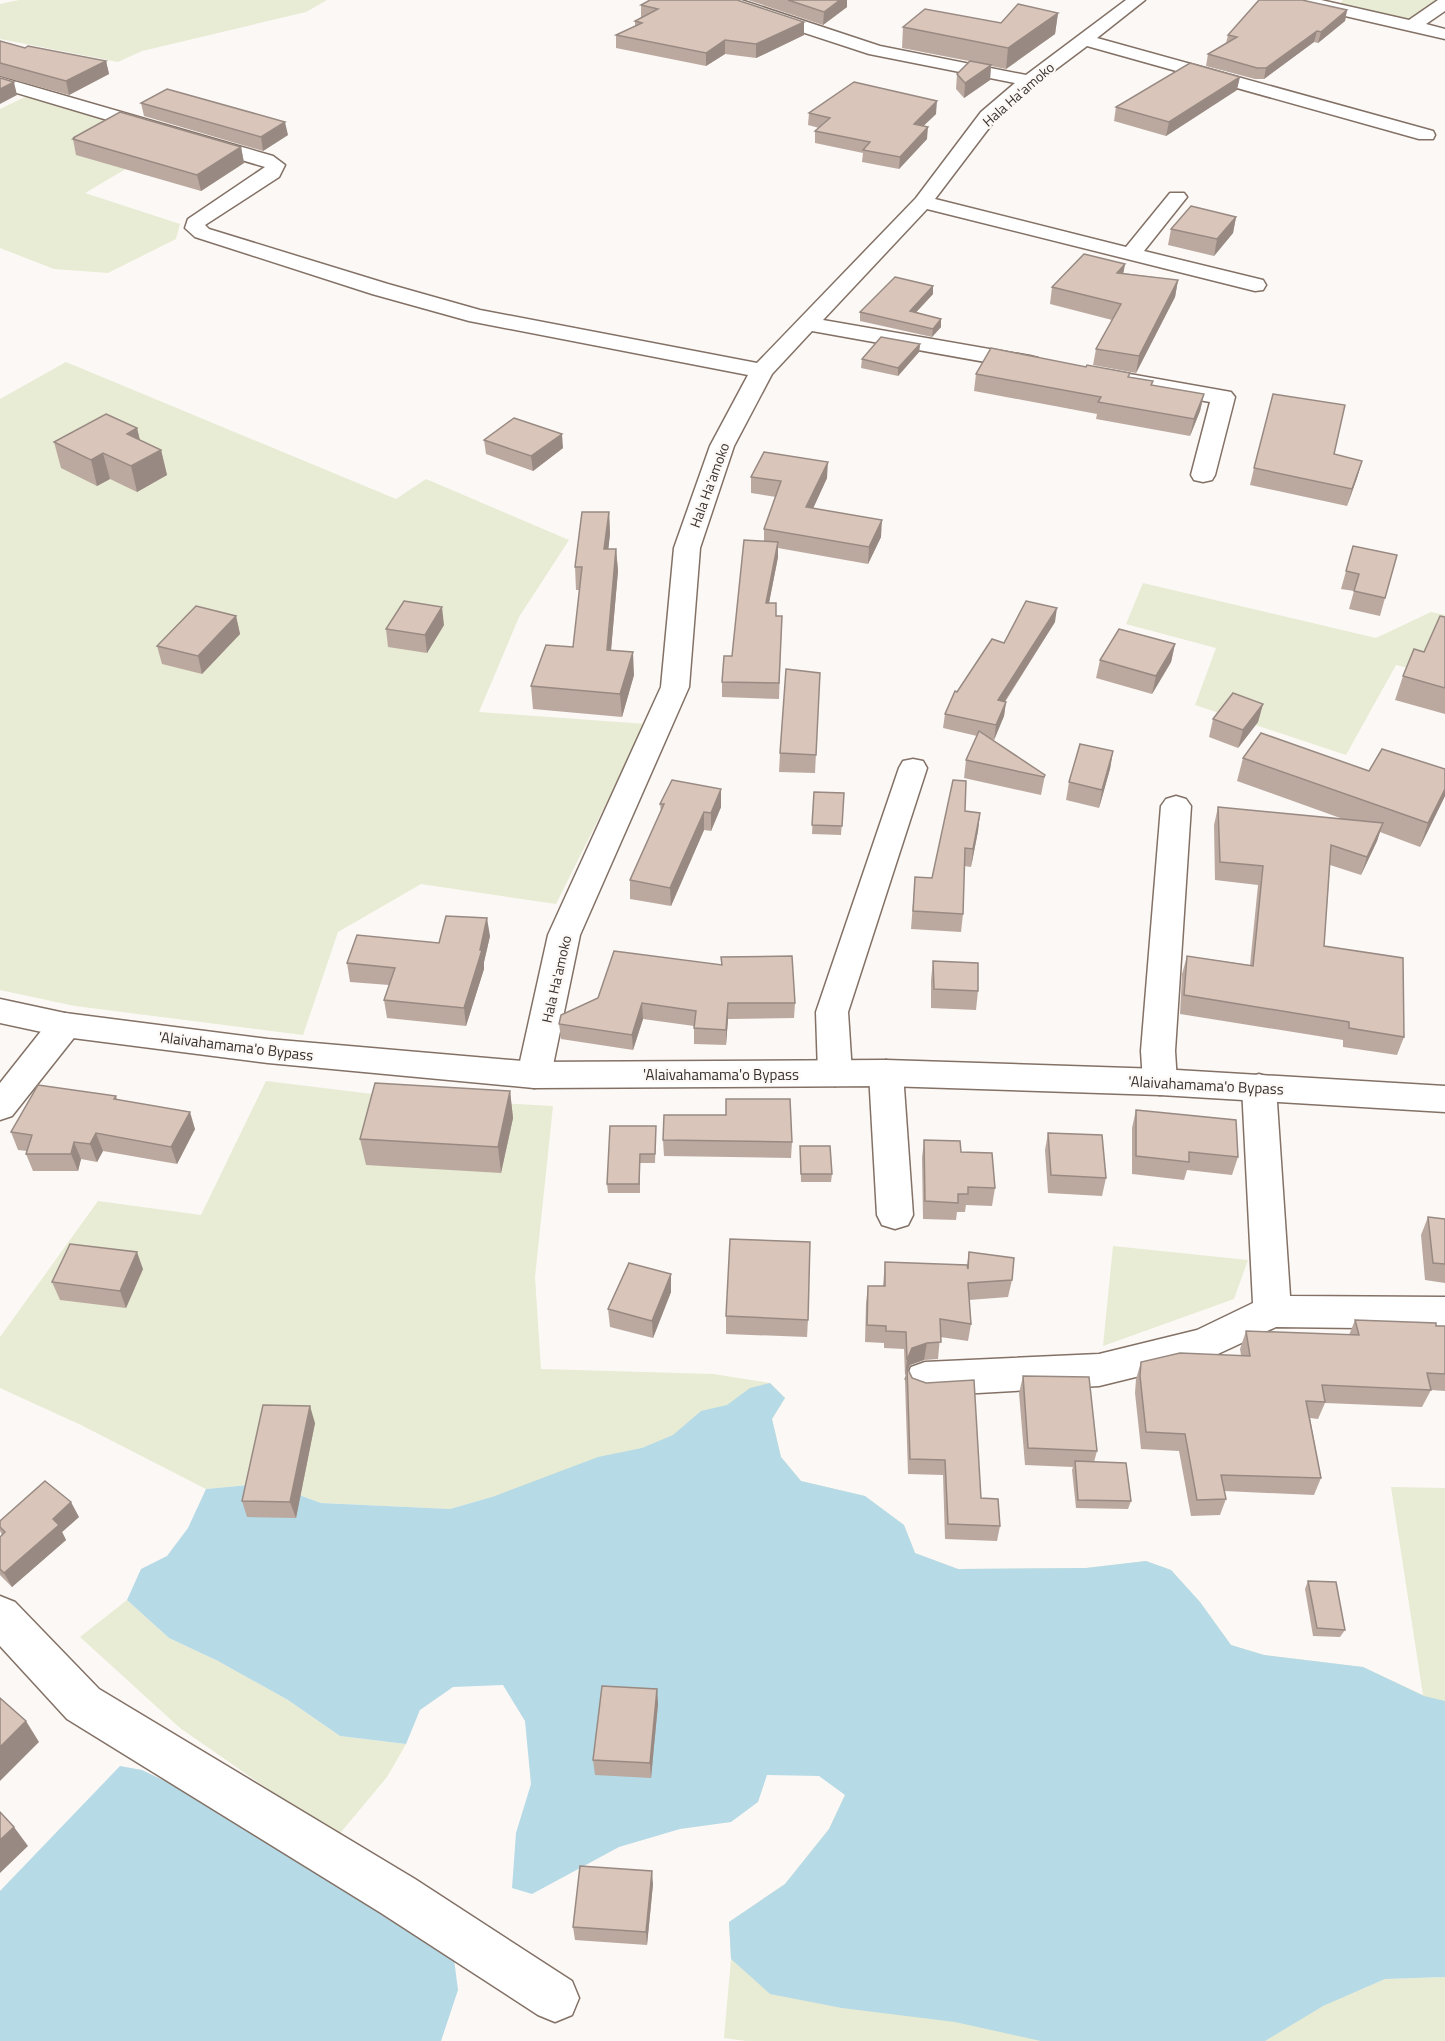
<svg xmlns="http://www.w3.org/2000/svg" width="1445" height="2041" viewBox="0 0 1445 2041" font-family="'Titillium Web',sans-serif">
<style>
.green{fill:#e8ecd4}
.water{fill:#b6dae6}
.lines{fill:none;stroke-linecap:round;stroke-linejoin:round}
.minor-casing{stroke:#837166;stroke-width:3}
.secondary-casing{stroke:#837166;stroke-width:3}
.minor{fill:#fff;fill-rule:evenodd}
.secondary{fill:#fff;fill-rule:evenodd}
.wall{fill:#bba9a0}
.shaded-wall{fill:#988a82}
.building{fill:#d9c5ba;stroke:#988a82;stroke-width:1.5}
.labels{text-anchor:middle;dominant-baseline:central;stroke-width:4.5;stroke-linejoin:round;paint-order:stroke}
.far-street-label{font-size:14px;fill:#38302c;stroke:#fcf8f5}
.street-label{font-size:15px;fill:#38302c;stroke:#fcf8f5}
</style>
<rect width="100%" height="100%" fill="#fcf8f5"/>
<g class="green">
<polygon points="19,0 327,0 306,12 142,51 118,62 0,39 0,4"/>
<polygon points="1343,0 1443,0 1415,19 1400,20 1343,7 1341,2"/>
<polygon points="29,95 175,140 85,193 180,224 176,239 108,273 54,269 0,248 0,109"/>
<polygon points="66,362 396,499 426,479 569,540 519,617 479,712 646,724 556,904 421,884 338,932 303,1035 75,1006 0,990 0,399"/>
<polygon points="1143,583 1376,638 1431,612 1445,615 1445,678 1396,665 1346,755 1195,705 1216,648 1126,624"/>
<polygon points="266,1081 405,1098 553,1106 535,1277 541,1369 713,1374 770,1383 785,1398 772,1419 781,1457 801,1481 865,1496 904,1525 915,1553 958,1569 1086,1568 1146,1561 1171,1570 1200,1602 1231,1645 1264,1655 1363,1667 1423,1695 1391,1487 1445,1488 1445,1846 1350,1994 1385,1979 1445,1977 1445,2041 746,2041 724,2038 731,1959 729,1922 785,1884 829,1829 845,1795 495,1496 450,1509 321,1503 291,1492 249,1485 206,1489 81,1425 0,1388 0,1337 98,1201 201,1215"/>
<polygon points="1113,1246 1248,1260 1234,1299 1103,1346"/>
<polygon points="127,1600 169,1638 218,1661 288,1700 340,1736 406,1744 387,1777 337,1837 180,1728 80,1637"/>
</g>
<g class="water">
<polygon points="770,1383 785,1398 772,1419 781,1457 801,1481 865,1496 904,1525 915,1553 958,1569 1086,1568 1146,1561 1171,1570 1200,1602 1231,1645 1264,1655 1363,1667 1424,1696 1445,1701 1445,1977 1385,1979 1323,2006 1265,2041 1041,2041 955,2022 842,2008 770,1994 731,1959 729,1922 785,1884 829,1829 845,1795 819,1776 767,1775 758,1802 731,1822 680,1829 619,1847 532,1894 512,1888 516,1833 531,1784 525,1721 503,1685 453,1687 420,1710 406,1744 340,1736 288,1700 218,1661 169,1638 127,1600 141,1569 167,1556 188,1528 206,1489 249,1485 291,1492 321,1503 450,1509 495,1496 598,1457 642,1448 673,1435 701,1411 727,1405 750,1388"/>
<polygon points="120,1766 142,1770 217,1806 454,1959 458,1990 441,2041 0,2041 0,1891"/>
</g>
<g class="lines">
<defs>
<g id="minor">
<polygon points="714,0 741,0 880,46 1026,75 1126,0 1145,0 1097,38 1433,131 1435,135 1433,139 1419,139 1087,46 1035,85 995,120 935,199 1126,247 1170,193 1184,193 1187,197 1144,251 1263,280 1266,285 1263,290 1255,291 927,209 823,320 1030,356 1038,358 1041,363 1038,368 1030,370 812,331 772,374 734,446 700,548 689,687 580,935 551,1075 546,1084 534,1088 522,1084 517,1075 548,935 661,687 674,548 710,446 748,375 469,321 372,294 195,237 185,228 188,219 265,167 0,88 0,77 273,156 285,165 279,177 205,225 209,229 388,284 480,310 757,363 916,198 981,112 1015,83 869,54 716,4"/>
<polygon points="1291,0 1321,0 1409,20 1438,0 1445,0 1445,11 1426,24 1445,29 1445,39 1293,4"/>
<polygon points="1107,370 1231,392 1235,397 1215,475 1212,480 1203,482 1194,480 1191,475 1210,402 1099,382 1096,377 1099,372"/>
<polygon points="913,759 923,761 927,768 848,1012 852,1073 847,1082 835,1086 823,1082 818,1073 816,1012 899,768 903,761"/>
<polygon points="1176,796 1186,799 1191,806 1175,1051 1177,1082 1172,1091 1160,1095 1148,1091 1143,1082 1141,1051 1161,806 1166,799"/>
<polygon points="65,1013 77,1016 82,1025 77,1034 12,1116 0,1120 0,1083 53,1016"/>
<polygon points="886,1060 898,1064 903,1073 913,1215 908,1225 895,1229 882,1225 877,1215 869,1073 874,1064"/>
<polygon points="1259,1074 1271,1078 1276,1087 1290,1296 1445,1297 1445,1329 1276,1327 1205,1360 1099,1386 925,1396 911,1391 906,1379 911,1367 925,1362 1099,1354 1197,1330 1253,1303 1242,1087 1247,1078"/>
<polygon points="0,1596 15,1602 99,1689 415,1879 572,1981 579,1998 572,2015 555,2022 538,2015 381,1913 67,1719 0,1646"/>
</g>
<polygon id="secondary" points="0,999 65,1013 268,1039 534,1062 886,1060 1160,1069 1445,1086 1445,1112 1160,1095 886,1086 534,1088 268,1063 65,1037 0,1023"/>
</defs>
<use href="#minor" class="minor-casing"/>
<use href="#secondary" class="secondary-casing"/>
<use href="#minor" class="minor"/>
<use href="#secondary" class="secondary"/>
</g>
<g class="wall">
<polygon points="748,0 847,0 847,7 823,25"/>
<polygon points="641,5 804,35 756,58 725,54 706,66 616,48 616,35 635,26 635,21 641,17"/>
<polygon points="1347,10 1345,21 1318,43 1314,42 1264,79 1255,79 1206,66 1208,54 1226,43 1228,35"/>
<polygon points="1058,13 1055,34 1006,69 991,66 990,80 964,98 956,89 957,74 969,61 902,48 903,27 1001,23"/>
<polygon points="0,41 25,48 106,61 109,74 69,95 0,76"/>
<polygon points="1237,90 1166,136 1114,121 1116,107"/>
<polygon points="141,103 288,135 263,151 144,116"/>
<polygon points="809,113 936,114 923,126 927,139 899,169 862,162 863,153 815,143 815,131 819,128 808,125"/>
<polygon points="73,138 241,147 244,163 201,191 76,155 73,139 74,139"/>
<polygon points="1236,217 1233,233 1214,256 1168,245 1171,229"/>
<polygon points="1125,264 1123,273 1178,280 1175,297 1136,373 1093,365 1096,349 1112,320 1050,304 1052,287"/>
<polygon points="933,286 933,294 916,312 941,319 941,327 932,337 860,321 860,312"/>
<polygon points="920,344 919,352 898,376 861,368 862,359"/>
<polygon points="976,374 1130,377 1153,381 1152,385 1204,394 1200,411 1190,436 1096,419 1097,414 974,391"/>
<polygon points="137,428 140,440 161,450 167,475 137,492 110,479 97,486 61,468 54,442"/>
<polygon points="484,440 563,448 533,471 486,454"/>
<polygon points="1334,454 1362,461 1357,478 1347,506 1250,485 1254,468"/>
<polygon points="751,477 827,478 813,508 881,537 868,564 778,548 778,557 769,603 776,616 782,616 779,699 722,697 722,682 732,656 764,541 764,529 776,497 751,493"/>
<polygon points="609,512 610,534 608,549 616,549 618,571 611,650 634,675 622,717 533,709 531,686 573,647 580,590 576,590 575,567"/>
<polygon points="1353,546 1397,555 1380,616 1349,609 1354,591 1341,589"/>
<polygon points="236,616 240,634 202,674 162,664 157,646"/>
<polygon points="1445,617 1445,714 1395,700 1403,676 1424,652"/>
<polygon points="1055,622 1005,702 1006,702 1004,716 994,740 990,739 1045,775 1041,795 964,778 966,760 977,736 943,728 945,714 957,692 1004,643"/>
<polygon points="444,625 427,653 388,647 386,629"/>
<polygon points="1175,644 1171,662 1152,694 1096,678 1100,660"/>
<polygon points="820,673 815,773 779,772 780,753"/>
<polygon points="1263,704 1258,722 1238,748 1209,737 1213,719"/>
<polygon points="1113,751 1110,769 1099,808 1066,800 1069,782"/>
<polygon points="1243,758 1369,771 1445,796 1420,847 1380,832 1377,841 1361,875 1330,865 1324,946 1404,1037 1397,1055 1343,1047 1343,1040 1180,1014 1182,974 1187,956 1250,965 1258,885 1215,880 1214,825 1218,807 1343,819 1237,781"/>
<polygon points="814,792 844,793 841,835 812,834"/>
<polygon points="660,804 721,807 711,831 704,830 671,906 630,899 630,880 661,812"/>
<polygon points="965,811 980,813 978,831 971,867 964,866 963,914 961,932 911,929 915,877 932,878"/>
<polygon points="490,936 484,962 484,969 466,1026 387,1018 384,1000 389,985 350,982 347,963 439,943"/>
<polygon points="933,961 978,991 976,1010 931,1008 931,980"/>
<polygon points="598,998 795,1003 794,1018 728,1019 726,1045 694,1044 694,1026 643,1019 633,1050 561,1039 559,1024"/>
<polygon points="510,1091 513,1118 501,1173 366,1165 360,1139"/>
<polygon points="116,1096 117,1099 195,1129 177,1164 103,1151 97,1162 81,1159 78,1171 33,1171 26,1154 27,1151 18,1150 11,1132"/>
<polygon points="1136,1110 1238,1157 1232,1175 1187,1170 1184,1180 1132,1174 1132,1128"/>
<polygon points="656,1126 655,1163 640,1163 640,1193 608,1193 607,1184"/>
<polygon points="1048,1133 1106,1178 1102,1196 1048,1193 1045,1150"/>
<polygon points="663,1140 792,1142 791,1158 664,1156"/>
<polygon points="924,1140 961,1152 995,1188 992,1206 966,1205 965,1212 957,1212 956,1220 923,1219 922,1158"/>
<polygon points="800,1146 832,1174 831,1182 801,1182"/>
<polygon points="1428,1217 1445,1219 1445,1283 1425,1280 1421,1235"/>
<polygon points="969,1252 1012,1280 1008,1297 969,1300 971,1324 968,1341 940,1337 938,1359 924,1360 910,1365 908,1369 981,1498 1000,1526 997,1541 945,1539 943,1475 908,1474 905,1382 906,1374 905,1376 904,1349 884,1348 884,1343 865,1342 866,1303 868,1286 883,1286 885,1262 967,1265"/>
<polygon points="143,1269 126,1308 60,1300 52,1282"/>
<polygon points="671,1274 671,1292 653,1338 610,1327 608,1309"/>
<polygon points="726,1316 808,1320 807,1337 726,1334"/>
<polygon points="1355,1320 1445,1326 1445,1391 1431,1390 1422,1407 1325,1403 1318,1419 1310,1418 1321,1478 1314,1495 1224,1491 1226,1499 1220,1515 1191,1516 1179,1451 1141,1449 1135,1393 1136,1379 1141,1362 1241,1355 1240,1349 1246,1331 1349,1335"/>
<polygon points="1023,1376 1097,1451 1094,1462 1131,1501 1128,1509 1076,1508 1072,1470 1073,1467 1025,1465 1019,1393"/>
<polygon points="315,1423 296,1518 247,1517 242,1501"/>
<polygon points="79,1517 62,1532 66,1540 12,1587 0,1575 0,1537 2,1535 0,1531 0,1521"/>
<polygon points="1308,1581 1345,1630 1340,1637 1313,1636 1305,1589"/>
<polygon points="657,1689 658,1704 651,1778 595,1775 593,1760"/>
<polygon points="653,1884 647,1945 575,1940 573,1927"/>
</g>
<g class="shaded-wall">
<polygon points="840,0 847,0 847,7 823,25 824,12"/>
<polygon points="1347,10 1345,21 1318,43 1321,32"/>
<polygon points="1058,13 1055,34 1006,69 1008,48"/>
<polygon points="804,22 804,35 756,58 756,44"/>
<polygon points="1317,31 1314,42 1264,79 1266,68"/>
<polygon points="725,40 725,54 706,66 706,53"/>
<polygon points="106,61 109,74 69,95 66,81"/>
<polygon points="991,65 990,80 964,98 965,83"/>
<polygon points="1240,77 1237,90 1166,136 1169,122"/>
<polygon points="14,82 17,95 0,104 0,89"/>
<polygon points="937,101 936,114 913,136 914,124"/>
<polygon points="285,122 288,135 263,151 261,137"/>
<polygon points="928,127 927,139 899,169 900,157"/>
<polygon points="241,147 244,163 201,191 197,175"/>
<polygon points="1236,217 1233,233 1214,256 1217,239"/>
<polygon points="1125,264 1122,281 1117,273"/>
<polygon points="1178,280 1175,297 1136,373 1139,356"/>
<polygon points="933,286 933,294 910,319 910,311"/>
<polygon points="941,319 941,327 932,337 933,329"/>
<polygon points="920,344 919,352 898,376 898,368"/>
<polygon points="1204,394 1200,411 1190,436 1194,419"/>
<polygon points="137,428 143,454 127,434"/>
<polygon points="562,434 563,448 533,471 531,456"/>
<polygon points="161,450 167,475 137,492 131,466"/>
<polygon points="103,453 110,479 97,486 91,460"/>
<polygon points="1362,461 1357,478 1347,506 1352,489"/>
<polygon points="828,462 827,478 806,524 806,507"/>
<polygon points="609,512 610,534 606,571 604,549"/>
<polygon points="882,520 881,537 868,564 869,547"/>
<polygon points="778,542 778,557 766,618 766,603"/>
<polygon points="616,549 618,571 609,673 607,650"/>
<polygon points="442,607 444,625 427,653 425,635"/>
<polygon points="1057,608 1055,622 996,715 998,700"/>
<polygon points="236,616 240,634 202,674 198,656"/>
<polygon points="1175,644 1171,662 1152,694 1156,676"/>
<polygon points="633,652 634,675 622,717 620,694"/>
<polygon points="1006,702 1004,716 994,740 996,725"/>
<polygon points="1263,704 1258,722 1238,748 1243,730"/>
<polygon points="1113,751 1110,769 1099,808 1102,790"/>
<polygon points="721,789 721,807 711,831 711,813"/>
<polygon points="1445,789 1445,796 1420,847 1428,823"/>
<polygon points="704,812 704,830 671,906 670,888"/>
<polygon points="980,813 978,831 971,867 973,849"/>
<polygon points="1383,823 1377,841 1361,875 1367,857"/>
<polygon points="487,918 490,936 484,962 484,969 466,1026 464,1008 480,950"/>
<polygon points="642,1003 643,1019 633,1050 632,1035"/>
<polygon points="728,1003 728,1019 726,1045 726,1030"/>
<polygon points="510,1091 513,1118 501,1173 498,1147"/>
<polygon points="190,1112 195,1129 177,1164 171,1147"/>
<polygon points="96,1133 103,1151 97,1162 90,1144"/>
<polygon points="74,1142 81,1159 78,1171 71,1154"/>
<polygon points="137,1252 143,1269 126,1308 120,1291"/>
<polygon points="671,1274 671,1292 653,1338 652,1321"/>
<polygon points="927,1343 924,1360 910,1365 907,1372 907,1367 905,1376 907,1360 912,1348"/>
<polygon points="310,1406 315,1423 296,1518 290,1502"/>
<polygon points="71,1502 79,1517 62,1532 66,1540 12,1587 4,1573 53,1519"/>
<polygon points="657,1689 658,1704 651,1778 650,1763"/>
<polygon points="26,1721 39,1742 0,1781 0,1747"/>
<polygon points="14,1827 28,1846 0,1873 0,1840"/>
<polygon points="652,1871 653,1884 647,1945 646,1932"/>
</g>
<g class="building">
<polygon points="650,0 737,0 804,22 756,44 725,40 706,53 616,35 642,23 635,21 658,9 641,5"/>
<polygon points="788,0 840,0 824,12"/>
<polygon points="1259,0 1302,0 1347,10 1321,32 1317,31 1266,68 1257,68 1208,54 1237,37 1228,35"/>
<polygon points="1018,4 1058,13 1008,48 903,27 925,9 1001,23"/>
<polygon points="0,41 25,48 28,46 106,61 66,81 0,63"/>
<polygon points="970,61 991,65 965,83 957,74"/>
<polygon points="1190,63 1240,77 1169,122 1116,107"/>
<polygon points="0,78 14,82 0,89"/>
<polygon points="854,82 937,101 914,124 928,127 900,157 863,150 870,142 815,131 830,118 809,113"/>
<polygon points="167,89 285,122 261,137 141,103"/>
<polygon points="120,112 241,147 197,175 73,139 75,138 73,138"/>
<polygon points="1191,206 1236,217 1217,239 1171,229"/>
<polygon points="1084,254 1125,264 1117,273 1178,280 1139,356 1096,349 1121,304 1052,287"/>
<polygon points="895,277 933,286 910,311 941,319 933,329 860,312"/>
<polygon points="881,337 920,344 898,368 862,359"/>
<polygon points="991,348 1086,367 1087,365 1130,373 1128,377 1153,381 1151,385 1204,394 1194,419 1098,402 1101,397 976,374"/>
<polygon points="1273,394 1345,405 1334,454 1362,461 1352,489 1254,468"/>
<polygon points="106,414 137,428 127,434 161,450 131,466 103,453 91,460 54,442"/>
<polygon points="514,418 562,434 531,456 484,440"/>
<polygon points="764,452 828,462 806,507 882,520 869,547 764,529 781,481 751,477"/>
<polygon points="582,512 609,512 604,549 616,549 607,650 633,652 620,694 531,686 546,645 573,647 582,567 575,567"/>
<polygon points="744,540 778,542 766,603 776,603 776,616 782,616 779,683 722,682 724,656 732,656"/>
<polygon points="1353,546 1397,555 1385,598 1354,591 1359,574 1346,571"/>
<polygon points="404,601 442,607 425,635 386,629"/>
<polygon points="1026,601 1057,608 998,700 1006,702 996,725 945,714 955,691 957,692 992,639 1004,643"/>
<polygon points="196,606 236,616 198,656 157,646"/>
<polygon points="1440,616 1445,617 1445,688 1403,676 1414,649 1424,652"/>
<polygon points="1119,629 1175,644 1156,676 1100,660"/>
<polygon points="786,669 820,673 816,755 780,753"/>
<polygon points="1233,693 1263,704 1243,730 1213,719"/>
<polygon points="979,731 1045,775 1044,777 966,760"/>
<polygon points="1261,733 1369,771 1382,749 1445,769 1445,789 1428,823 1243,758"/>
<polygon points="1080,744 1113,751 1102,790 1069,782"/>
<polygon points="672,780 721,789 711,813 704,812 670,888 630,880 664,804 660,804"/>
<polygon points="953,780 966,781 965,811 980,813 973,849 965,848 963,914 913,911 915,877 932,878"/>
<polygon points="814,792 844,793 842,826 812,825"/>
<polygon points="1218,807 1383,823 1367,857 1331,845 1324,946 1403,958 1404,1037 1349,1028 1349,1022 1184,995 1187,956 1253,966 1263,866 1220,862"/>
<polygon points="446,916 487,918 480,950 482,950 464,1008 384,1000 395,968 347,963 357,935 439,943"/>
<polygon points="614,951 722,965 721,957 792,956 795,1003 728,1003 726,1030 694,1028 696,1011 642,1003 632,1035 559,1024 561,1015 598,998"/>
<polygon points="933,961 978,963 978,991 934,989"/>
<polygon points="375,1083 510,1091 498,1147 360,1139"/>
<polygon points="38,1085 116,1096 114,1099 190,1112 171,1147 96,1133 90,1144 74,1142 71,1154 26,1154 32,1135 11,1132"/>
<polygon points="726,1099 790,1099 792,1142 663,1140 664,1115 726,1115"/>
<polygon points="1136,1110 1236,1120 1238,1157 1189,1152 1189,1162 1136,1156"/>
<polygon points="610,1126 656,1126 655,1154 640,1154 639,1184 607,1184"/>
<polygon points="1048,1133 1102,1135 1106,1178 1051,1175"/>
<polygon points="924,1140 960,1141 961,1152 992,1153 995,1188 968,1187 968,1194 958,1194 958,1203 925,1201"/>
<polygon points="800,1146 830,1146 832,1174 801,1174"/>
<polygon points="1428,1217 1445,1219 1445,1264 1433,1263"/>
<polygon points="730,1239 810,1242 808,1320 726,1316"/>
<polygon points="70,1244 137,1252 120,1291 52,1282"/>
<polygon points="969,1252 1014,1258 1012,1280 968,1283 971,1324 940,1319 941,1342 927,1343 912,1348 907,1360 906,1332 886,1331 886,1326 867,1325 868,1286 885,1286 885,1262 967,1265 968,1269"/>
<polygon points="629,1263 671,1274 652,1321 608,1309"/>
<polygon points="1355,1320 1436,1323 1436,1326 1445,1326 1445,1374 1427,1373 1431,1390 1322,1385 1325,1402 1306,1401 1321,1478 1221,1475 1226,1499 1197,1500 1185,1434 1146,1432 1140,1376 1141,1362 1180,1353 1250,1356 1246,1331 1359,1335"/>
<polygon points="907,1367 912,1378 926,1383 974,1380 981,1498 998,1499 1000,1526 948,1524 945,1460 910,1459"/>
<polygon points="1023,1376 1089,1377 1097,1451 1028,1448"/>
<polygon points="263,1405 310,1406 290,1502 242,1501"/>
<polygon points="1075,1461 1126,1463 1131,1501 1078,1500"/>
<polygon points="45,1481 71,1502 53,1519 59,1525 4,1573 0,1569 0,1537 5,1532 0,1527 0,1521"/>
<polygon points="1308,1581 1336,1582 1345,1630 1317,1628"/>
<polygon points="602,1686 657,1689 650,1763 593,1760"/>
<polygon points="0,1698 26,1721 0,1747"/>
<polygon points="0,1812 14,1827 0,1840"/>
<polygon points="580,1866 652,1871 646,1932 573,1927"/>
</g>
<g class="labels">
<g class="far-street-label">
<text transform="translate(1018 94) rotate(-41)">Hala Ha'amoko</text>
<text transform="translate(709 485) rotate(-70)">Hala Ha'amoko</text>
<text transform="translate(556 979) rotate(-77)">Hala Ha'amoko</text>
</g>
<g class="street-label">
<text transform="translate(236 1046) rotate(7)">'Alaivahamama'o Bypass</text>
<text x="721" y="1074">'Alaivahamama'o Bypass</text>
<text transform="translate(1206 1085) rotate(3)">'Alaivahamama'o Bypass</text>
</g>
</g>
</svg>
